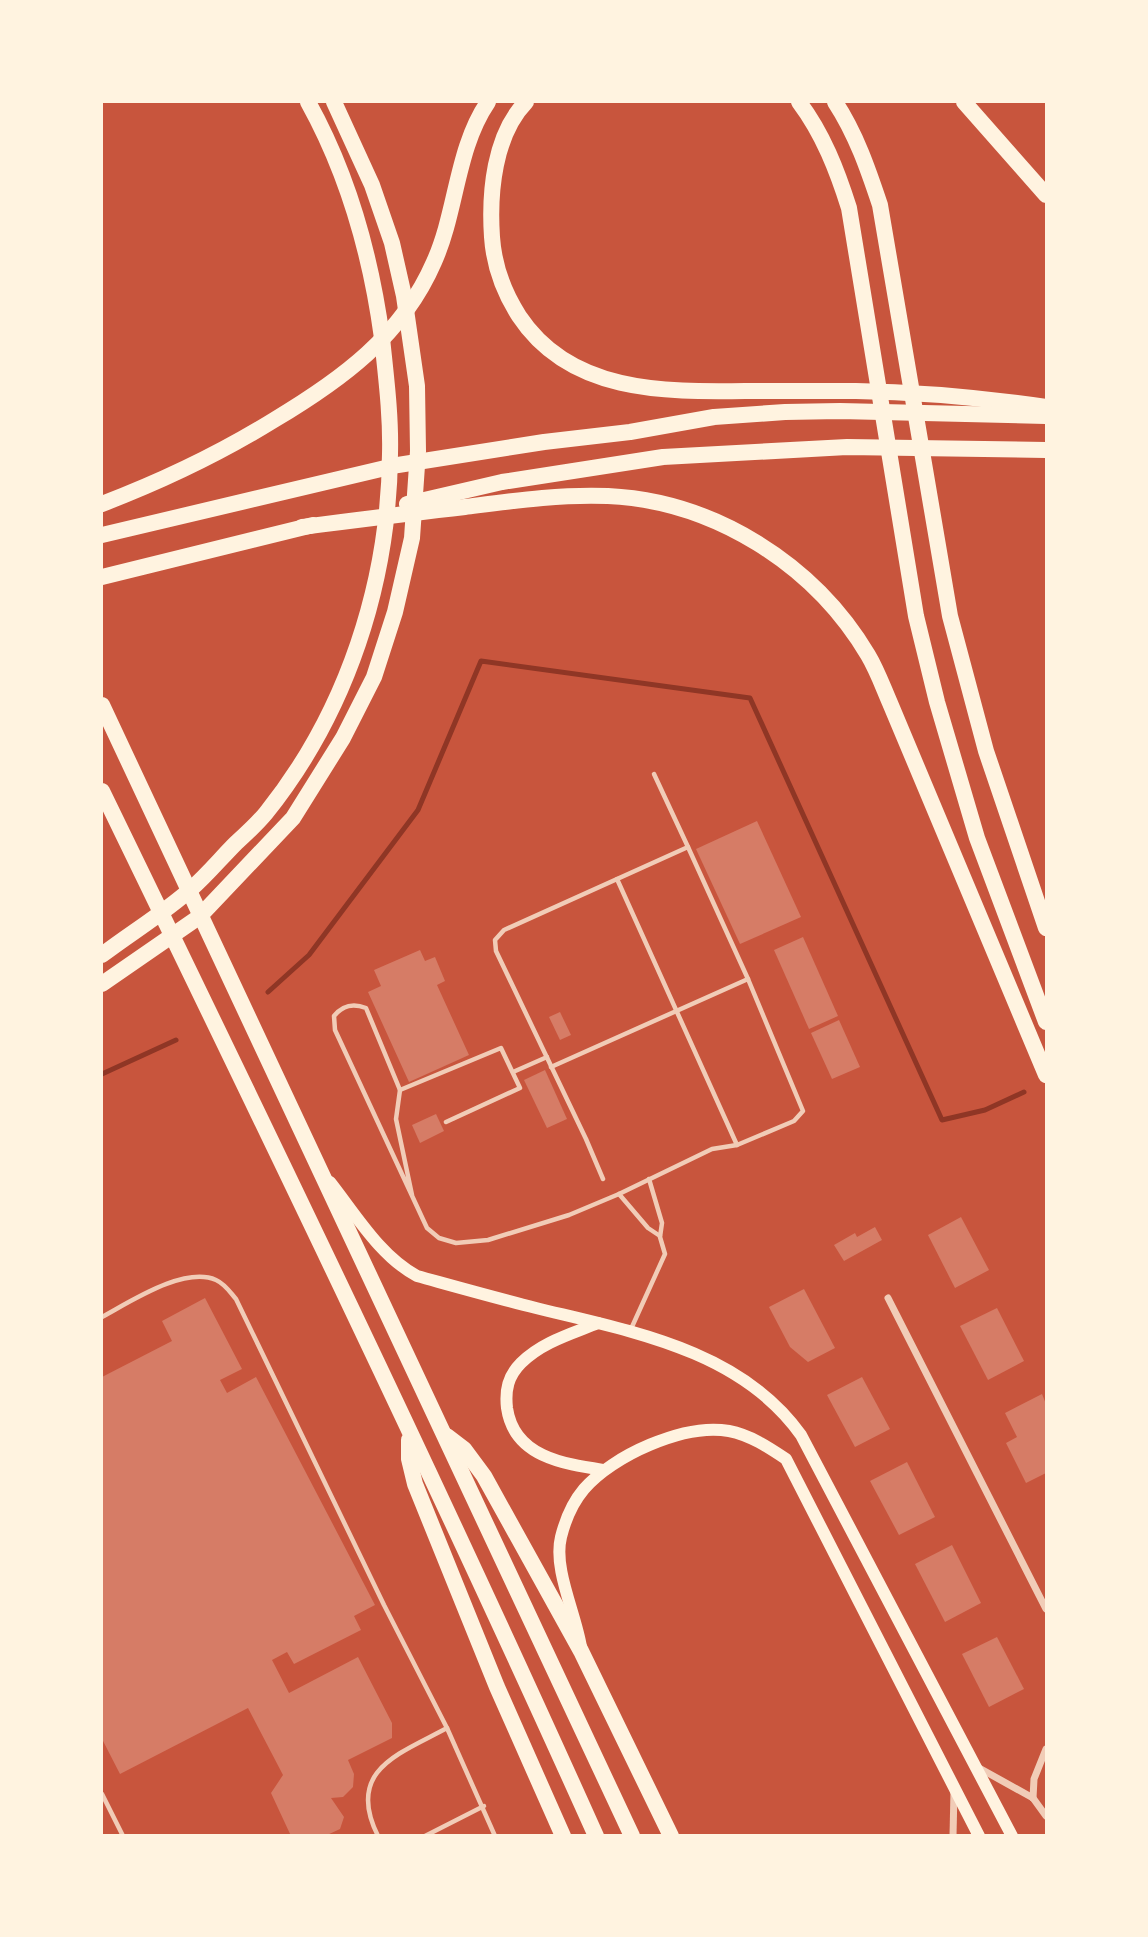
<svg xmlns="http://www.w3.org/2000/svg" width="1148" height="1937" viewBox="0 0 1148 1937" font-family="Cabin,sans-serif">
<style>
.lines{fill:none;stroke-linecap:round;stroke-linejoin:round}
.stream{stroke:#8f3625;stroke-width:5}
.building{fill:#d67c66}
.service{stroke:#f1ccb7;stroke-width:4.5}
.minor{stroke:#f1ccb7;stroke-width:7}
.secondary{stroke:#fff3e0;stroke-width:12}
.motorway{stroke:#fff3e0;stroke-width:16}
</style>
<rect width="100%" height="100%" fill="#c8553d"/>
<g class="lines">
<g class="stream">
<polyline points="268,992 309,955 418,810 481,661 750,698 942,1120 985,1110 1024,1092"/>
<polyline points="102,1074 176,1040"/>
</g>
</g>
<g class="building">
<polygon points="757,821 801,917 740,944 696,849"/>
<polygon points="803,937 838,1016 809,1029 774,950"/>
<polygon points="420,950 425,961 435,957 445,981 437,985 469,1055 409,1082 368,992 381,986 374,970"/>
<polygon points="560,1012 571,1035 560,1040 549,1017"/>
<polygon points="839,1020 860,1067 832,1079 811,1033"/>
<polygon points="545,1070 567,1119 547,1128 524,1080"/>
<polygon points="436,1114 444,1131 420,1143 412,1125"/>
<polygon points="961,1217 989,1270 955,1288 928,1235"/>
<polygon points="875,1227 882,1240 844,1261 834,1245 855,1233 857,1237"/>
<polygon points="804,1289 835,1348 808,1362 790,1347 769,1307"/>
<polygon points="205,1298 242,1369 220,1380 227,1393 256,1377 375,1605 354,1616 361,1630 294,1664 287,1652 272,1660 289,1693 358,1657 392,1723 392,1738 348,1760 354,1774 353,1787 343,1797 331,1798 344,1817 340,1829 325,1836 291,1836 271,1793 283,1775 248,1708 120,1774 102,1739 102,1377 172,1341 162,1321"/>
<polygon points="997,1308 1024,1361 988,1380 960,1326"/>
<polygon points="862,1377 890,1429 855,1447 827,1395"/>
<polygon points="1042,1394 1046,1404 1046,1473 1026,1483 1006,1443 1017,1437 1005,1413"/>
<polygon points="907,1462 935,1517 899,1535 870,1481"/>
<polygon points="952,1545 981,1603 945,1622 915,1564"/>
<polygon points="997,1637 1024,1689 989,1707 962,1654"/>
</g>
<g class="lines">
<g class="service">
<polyline points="654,774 688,847"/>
<polyline points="617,879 737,1145"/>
<polyline points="551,1067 748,979"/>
<polyline points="513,1072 547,1057"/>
<polyline points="400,1090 501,1048 520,1088 446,1122"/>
<polyline points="619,1194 648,1228 660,1236"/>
<path d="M 412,1195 L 396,1119 L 400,1090 L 366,1008 C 353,1003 343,1005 334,1016 L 335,1030 L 427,1228 L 439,1238 L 456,1243 L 488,1240 L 569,1215 L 619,1194 L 712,1149 L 737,1145 L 794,1121 L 803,1111 L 748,979 L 688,847 L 504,930 L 495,940 L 496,951 L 586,1139 L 603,1179"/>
<path d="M 102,1317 C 130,1302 184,1266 216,1280 C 225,1284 230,1292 236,1299 L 384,1605 L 447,1728 L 495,1836"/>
<polyline points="631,1329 665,1254 660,1237 662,1223 649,1179"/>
<polyline points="102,1794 123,1836"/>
<path d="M 378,1836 C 345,1770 399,1754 447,1728"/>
<polyline points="425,1836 484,1806"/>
</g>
<g class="minor">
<polyline points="888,1298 1046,1609"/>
<polyline points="979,1768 1033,1798 1046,1816"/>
<polyline points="1033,1798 1034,1779 1046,1749"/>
<polyline points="953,1836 954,1791"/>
</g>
<g class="secondary">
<path d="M 330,1182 C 356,1215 380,1256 417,1276 C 457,1287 496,1298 536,1308 C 630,1331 741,1350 801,1435 L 1012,1836"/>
<path d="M 598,1323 C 571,1334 542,1342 521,1363 C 508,1376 505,1390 507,1408 C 514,1457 564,1464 604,1470"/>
<path d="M 581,1647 C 576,1614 553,1569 561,1537 C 565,1521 573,1502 584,1489 C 612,1456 684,1423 729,1431 C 750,1435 768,1447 786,1459 L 979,1836"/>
</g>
<g class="motorway">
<path d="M 526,102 C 494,135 489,193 492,237 C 494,267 503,291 519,316 C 570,393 663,392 745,391 C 782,391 819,391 856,391 C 920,392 984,398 1046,407"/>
<path d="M 799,102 C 823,134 837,170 849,208 L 916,616 L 937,702 L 977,838 L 1046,1022"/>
<path d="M 835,102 C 856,134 868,169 880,205 L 950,616 L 986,751 L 1046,928"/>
<polyline points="964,102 1046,195"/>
<path d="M 102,504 C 162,481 219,454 274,420 C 341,380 402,336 434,262 C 457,211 456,149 488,102"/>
<polyline points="407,504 502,482 663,457 847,447 1046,450"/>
<path d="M 302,527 C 357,520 411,513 465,507 C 512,501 560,494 608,496 C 714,501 814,564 868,655 C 877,670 883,687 890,703 L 1046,1075"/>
<polyline points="102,535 398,465 544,442 630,432 714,417 785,412 840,411 1046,416"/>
<polyline points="102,577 313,525"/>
<polyline points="102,705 632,1836"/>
<path d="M 102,791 C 270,1137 438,1484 596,1836"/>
<path d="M 102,955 C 131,933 164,913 191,889 C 207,875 221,858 236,843 C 246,834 257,824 266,813 C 347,712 389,583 390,454 C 391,415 386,377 382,338 C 371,257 348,174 308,102"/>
<polyline points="102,984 199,917 293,818 343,738 374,677 395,612 412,538 418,451 417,386 404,296 392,243 372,185 334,102"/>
<polyline points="447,1436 464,1449 484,1476 581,1651 671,1836"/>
<polyline points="409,1440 409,1459 415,1484 497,1687 563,1836"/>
</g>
</g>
<rect width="1148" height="1937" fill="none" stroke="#fff3e0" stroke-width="206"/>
</svg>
